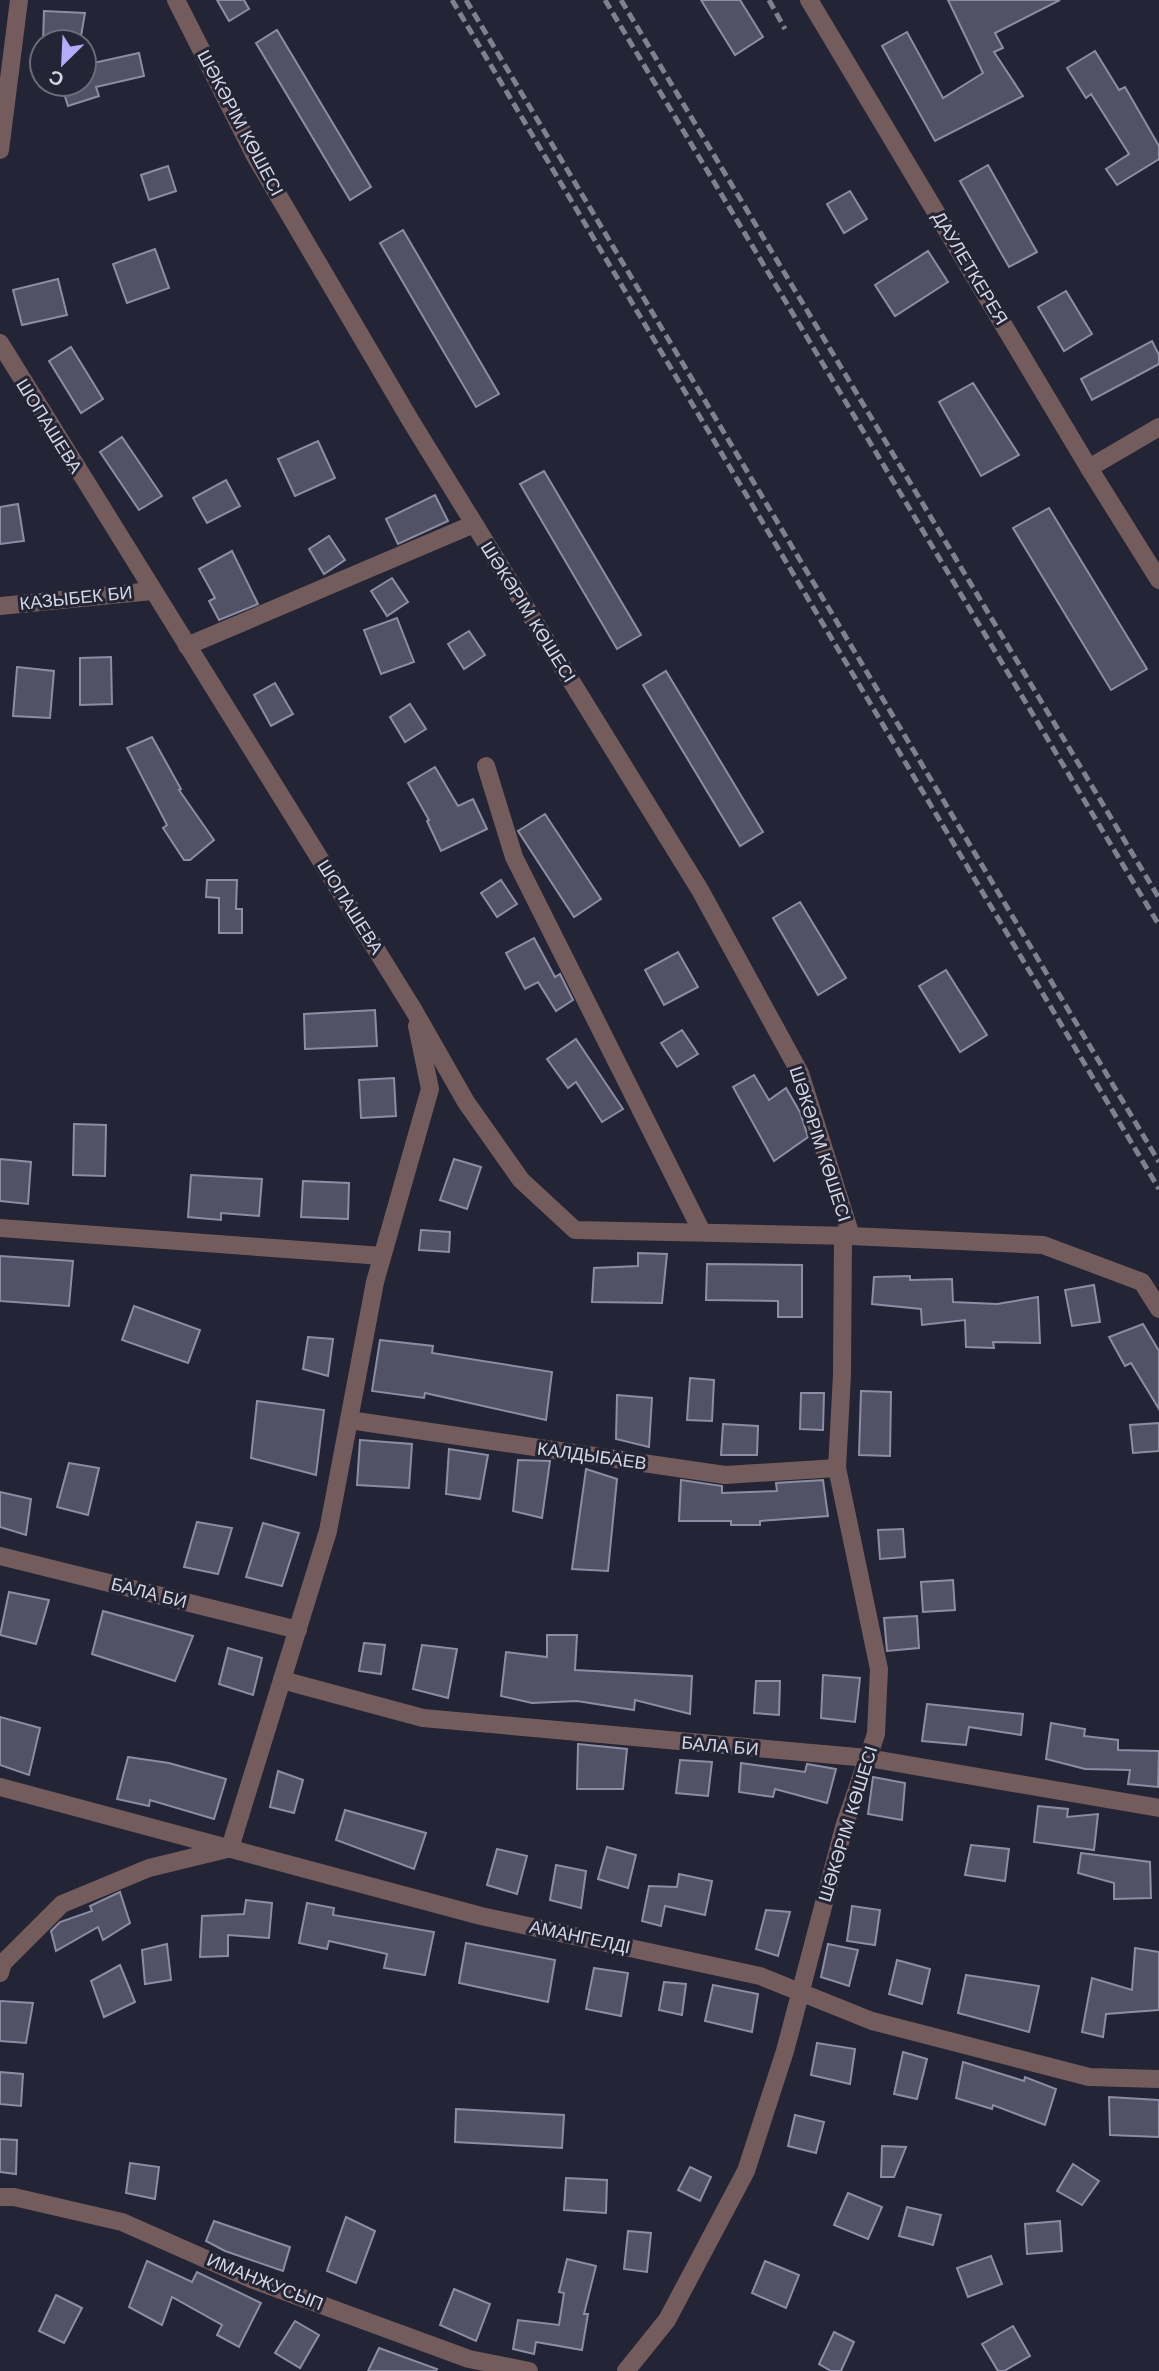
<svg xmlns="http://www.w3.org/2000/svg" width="1159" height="2371" viewBox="0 0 1159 2371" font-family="Helvetica,sans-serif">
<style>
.building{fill:#515266;stroke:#8c8da4;stroke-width:2}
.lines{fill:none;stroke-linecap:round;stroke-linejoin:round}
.minor{stroke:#755c5c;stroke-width:18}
.rail{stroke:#80808f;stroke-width:5;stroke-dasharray:10 5;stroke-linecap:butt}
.labels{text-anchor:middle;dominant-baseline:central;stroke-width:6;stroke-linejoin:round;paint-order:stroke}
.street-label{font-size:18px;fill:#d6d6e2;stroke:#232435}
</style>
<rect width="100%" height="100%" fill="#232435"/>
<g class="building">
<polygon points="217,0 244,0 249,9 229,21"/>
<polygon points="701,0 740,0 763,37 735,55"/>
<polygon points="948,0 1060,0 995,33 1003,48 994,52 1023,96 935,141 882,46 907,32 943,98 983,73"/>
<polygon points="44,11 85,13 80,42 43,42"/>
<polygon points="277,30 371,187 350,200 256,43"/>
<polygon points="1095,51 1119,90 1125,87 1159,146 1159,159 1117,185 1106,169 1129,154 1091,94 1086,98 1067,68"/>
<polygon points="139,53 144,76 96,87 99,96 68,106 61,84 84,84 84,65"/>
<polygon points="988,165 1037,252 1009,267 960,181"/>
<polygon points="168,166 176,191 149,200 141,175"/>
<polygon points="850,191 867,219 844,233 827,204"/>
<polygon points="403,230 499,394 476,407 380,243"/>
<polygon points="155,249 169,288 127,303 113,264"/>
<polygon points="928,251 948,282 895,316 875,285"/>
<polygon points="58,279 67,315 22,325 13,290"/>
<polygon points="1066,291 1092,334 1064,351 1038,307"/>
<polygon points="1152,341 1159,355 1159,364 1092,400 1081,379"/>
<polygon points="71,347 103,399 81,413 49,361"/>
<polygon points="973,383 1019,455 981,476 939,402"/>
<polygon points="122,437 162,496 139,510 100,452"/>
<polygon points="318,441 335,478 295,496 278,459"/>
<polygon points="544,471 641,635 617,649 520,484"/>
<polygon points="226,480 240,506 207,523 193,498"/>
<polygon points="435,495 448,521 398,544 386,519"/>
<polygon points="18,504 24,541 0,544 0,507"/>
<polygon points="1049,508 1147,669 1111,690 1013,528"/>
<polygon points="329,536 345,560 324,574 309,549"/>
<polygon points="232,551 258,604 219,620 209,601 215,598 199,569"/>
<polygon points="392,578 408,602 387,616 371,591"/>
<polygon points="397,618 414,662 381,674 364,630"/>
<polygon points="469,631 485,655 464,669 448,644"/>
<polygon points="111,657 112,704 80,705 80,658"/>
<polygon points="17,667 54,671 50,718 13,716"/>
<polygon points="666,671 763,832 740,846 643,685"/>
<polygon points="275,683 293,714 271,726 254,695"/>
<polygon points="410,704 426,729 405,742 390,717"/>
<polygon points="152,737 181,789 179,790 214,840 190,860 184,860 163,828 167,825 127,748"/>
<polygon points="435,767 458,806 473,799 487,829 441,851 427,821 429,820 408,783"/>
<polygon points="545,814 601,899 574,917 518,831"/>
<polygon points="207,880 237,880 236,909 242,909 242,933 219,933 219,898 206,897"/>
<polygon points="501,880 517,904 497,917 481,893"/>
<polygon points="800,902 846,978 818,995 773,918"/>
<polygon points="534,938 555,977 560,974 573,1000 556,1011 538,982 525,989 506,953"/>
<polygon points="678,952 698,987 664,1005 645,970"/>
<polygon points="946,970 987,1035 960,1052 919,986"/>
<polygon points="375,1010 377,1046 305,1049 304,1014"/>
<polygon points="682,1030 698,1054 677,1067 661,1043"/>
<polygon points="576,1039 623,1109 602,1122 576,1082 568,1088 547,1059"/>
<polygon points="754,1075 769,1100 786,1088 800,1112 808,1137 774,1161 733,1087"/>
<polygon points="394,1078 396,1116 361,1118 359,1080"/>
<polygon points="74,1124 106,1125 105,1176 73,1175"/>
<polygon points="0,1159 31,1162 28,1204 0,1201"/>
<polygon points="454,1159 481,1167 467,1209 440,1200"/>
<polygon points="191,1175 262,1179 259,1216 221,1213 221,1220 188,1217"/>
<polygon points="303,1181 349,1183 348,1219 301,1217"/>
<polygon points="421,1230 450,1232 449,1252 419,1250"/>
<polygon points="638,1253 667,1254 662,1303 592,1302 594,1268 638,1266"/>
<polygon points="0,1256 73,1261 69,1306 0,1301"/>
<polygon points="707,1264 802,1265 802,1317 778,1317 778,1301 706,1300"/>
<polygon points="910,1276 910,1280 952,1279 953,1302 997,1304 1038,1297 1040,1343 993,1342 994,1348 966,1347 965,1320 922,1325 921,1309 872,1304 874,1277"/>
<polygon points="1094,1285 1100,1322 1072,1326 1065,1290"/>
<polygon points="134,1306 200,1330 188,1363 122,1340"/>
<polygon points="1143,1324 1159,1351 1159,1409 1131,1363 1125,1366 1109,1337"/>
<polygon points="308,1337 333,1339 328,1376 303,1369"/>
<polygon points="380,1340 433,1346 432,1353 552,1372 546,1420 425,1393 424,1398 372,1391"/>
<polygon points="690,1378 714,1380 712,1421 687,1420"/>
<polygon points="861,1391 891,1392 890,1456 859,1455"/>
<polygon points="801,1393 824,1393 823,1430 800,1429"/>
<polygon points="617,1395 652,1398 649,1447 616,1439"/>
<polygon points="257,1401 324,1410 316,1475 251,1458"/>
<polygon points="1159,1423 1159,1451 1133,1453 1130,1425"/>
<polygon points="723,1424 758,1426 757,1455 721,1455"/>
<polygon points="360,1440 412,1444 409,1488 357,1485"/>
<polygon points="449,1449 488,1455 480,1499 446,1494"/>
<polygon points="518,1460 550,1461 542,1518 513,1511"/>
<polygon points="69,1463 99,1468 88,1515 57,1507"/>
<polygon points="586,1469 617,1479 608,1571 572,1569"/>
<polygon points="681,1480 722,1486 722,1493 777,1491 776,1483 823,1480 828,1516 760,1521 760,1525 731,1525 731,1521 679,1521"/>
<polygon points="0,1492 31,1499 26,1535 0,1527"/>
<polygon points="197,1522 232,1528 218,1574 184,1567"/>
<polygon points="263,1523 299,1533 282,1586 246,1577"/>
<polygon points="903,1529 905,1557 880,1559 878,1530"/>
<polygon points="953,1580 955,1610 923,1612 921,1582"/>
<polygon points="9,1592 49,1600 36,1644 0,1635"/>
<polygon points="103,1611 193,1636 175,1681 92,1654"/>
<polygon points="917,1616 919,1648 887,1651 884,1618"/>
<polygon points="547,1635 577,1635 575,1670 692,1676 690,1714 635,1700 634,1710 577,1701 532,1703 501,1696 506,1652 547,1657"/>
<polygon points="364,1643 385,1645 381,1674 359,1671"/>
<polygon points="422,1645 457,1649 448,1698 413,1689"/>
<polygon points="228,1648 262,1658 253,1695 219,1684"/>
<polygon points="823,1675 860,1678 855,1722 821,1718"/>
<polygon points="756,1681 780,1681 779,1715 754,1713"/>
<polygon points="927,1704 1023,1714 1021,1735 969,1727 966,1745 922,1741"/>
<polygon points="0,1717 40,1728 29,1775 0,1765"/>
<polygon points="1051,1723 1085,1729 1084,1736 1118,1740 1118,1750 1159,1751 1158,1787 1128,1784 1130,1770 1085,1769 1046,1759"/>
<polygon points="578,1744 627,1749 623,1789 577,1789"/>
<polygon points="128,1757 169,1763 226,1779 214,1819 150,1800 149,1806 117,1799"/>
<polygon points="680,1760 712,1762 708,1796 676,1793"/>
<polygon points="741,1763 805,1772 807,1764 836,1769 827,1803 775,1789 773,1797 739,1792"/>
<polygon points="278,1771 303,1780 294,1813 270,1807"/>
<polygon points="873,1777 905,1783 902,1820 868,1814"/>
<polygon points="1038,1806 1068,1809 1067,1817 1098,1814 1094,1850 1034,1842"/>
<polygon points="345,1810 426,1833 414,1869 336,1840"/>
<polygon points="971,1845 1009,1849 1005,1881 965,1875"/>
<polygon points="607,1847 636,1855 628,1888 598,1879"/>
<polygon points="497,1849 527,1856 517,1894 487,1885"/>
<polygon points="1081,1853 1150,1862 1151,1898 1114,1899 1114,1883 1078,1873"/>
<polygon points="556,1865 586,1871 581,1908 550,1900"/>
<polygon points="679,1874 712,1881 705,1915 665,1906 661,1926 642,1921 649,1886 677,1887"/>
<polygon points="120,1892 130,1923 103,1940 98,1927 56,1951 51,1931 60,1922 92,1911 90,1906"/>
<polygon points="246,1900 272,1903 269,1938 228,1935 228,1956 200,1957 202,1916 244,1914"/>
<polygon points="307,1903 334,1908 333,1915 434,1932 425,1975 384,1968 387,1954 329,1941 327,1949 299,1943"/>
<polygon points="852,1906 880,1910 875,1945 847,1941"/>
<polygon points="766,1910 790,1912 778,1956 756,1949"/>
<polygon points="466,1943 555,1960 548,2002 459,1983"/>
<polygon points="167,1944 171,1980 145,1984 142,1950"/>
<polygon points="828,1944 858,1950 849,1986 821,1977"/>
<polygon points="1135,1948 1159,1952 1159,2010 1106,2014 1103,2037 1082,2032 1092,1978 1132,1990"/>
<polygon points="897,1960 930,1969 922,2004 889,1994"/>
<polygon points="120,1965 135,2002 104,2017 91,1981"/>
<polygon points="594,1968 628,1973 621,2016 586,2009"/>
<polygon points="966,1975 1039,1986 1029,2032 958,2013"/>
<polygon points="664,1982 686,1984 682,2015 659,2010"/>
<polygon points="713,1985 758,1994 752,2032 705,2021"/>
<polygon points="0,2001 33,2003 26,2043 0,2041"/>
<polygon points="817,2043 855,2049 850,2084 811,2075"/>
<polygon points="903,2052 927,2059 917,2099 894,2094"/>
<polygon points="963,2062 1024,2081 1025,2077 1056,2089 1045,2125 993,2105 992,2109 956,2098"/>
<polygon points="0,2072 23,2074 21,2106 0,2104"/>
<polygon points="1109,2097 1159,2100 1159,2137 1110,2135"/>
<polygon points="456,2109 564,2115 562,2148 455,2142"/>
<polygon points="795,2115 824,2122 816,2153 788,2146"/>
<polygon points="0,2139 17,2140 16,2174 0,2172"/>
<polygon points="882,2146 906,2147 894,2177 881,2177"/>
<polygon points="130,2163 159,2167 155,2199 126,2193"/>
<polygon points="1073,2164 1099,2181 1082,2205 1057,2191"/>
<polygon points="690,2167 711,2177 700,2201 678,2190"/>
<polygon points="566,2178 607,2180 606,2213 564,2210"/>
<polygon points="848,2193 882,2207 868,2239 834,2225"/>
<polygon points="907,2207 941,2215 933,2245 899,2236"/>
<polygon points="346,2217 375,2231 356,2283 327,2271"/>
<polygon points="214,2221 290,2247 283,2271 225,2251 206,2241"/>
<polygon points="1060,2221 1062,2251 1027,2254 1025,2224"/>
<polygon points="628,2231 651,2233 647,2272 624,2269"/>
<polygon points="991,2256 1002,2284 968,2297 957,2268"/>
<polygon points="567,2259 596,2266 584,2314 588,2314 582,2350 536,2342 534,2354 513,2349 518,2320 559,2325 564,2293 559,2292"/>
<polygon points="147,2261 192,2282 197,2272 261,2303 239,2347 217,2335 222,2325 172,2297 162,2325 129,2307"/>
<polygon points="765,2261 799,2275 786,2308 752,2293"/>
<polygon points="454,2289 490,2304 476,2341 440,2325"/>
<polygon points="56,2295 82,2308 64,2343 39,2331"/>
<polygon points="295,2321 319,2335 300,2368 275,2353"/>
<polygon points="1013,2326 1030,2356 1004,2371 998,2371 982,2344"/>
<polygon points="834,2332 854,2342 841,2371 831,2371 819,2364"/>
<polygon points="379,2348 437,2369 436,2371 368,2371"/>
</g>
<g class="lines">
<g class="minor">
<polyline points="176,0 255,156 412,423 700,890 800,1073 851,1236"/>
<polyline points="809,0 1089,468 1159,427"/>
<polyline points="0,150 19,0"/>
<polyline points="0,343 413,1009 466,1102 521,1180 575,1230 851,1236 1043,1245 1142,1282 1159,1309"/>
<polyline points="1089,468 1159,580"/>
<polyline points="0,606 152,591"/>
<polyline points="187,646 474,524"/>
<polyline points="486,766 514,857 702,1232"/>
<polyline points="0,1228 382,1256"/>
<polyline points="349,1420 725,1475 837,1468"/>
<polyline points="0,1556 298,1630"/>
<polyline points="282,1680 423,1718 868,1758 1159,1808"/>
<polyline points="0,1787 481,1916 760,1976 872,2021 1089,2077 1159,2079"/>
<polyline points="230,1848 328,1531 375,1282 430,1089 417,1026"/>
<polyline points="0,1973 3,1963 62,1904 149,1868 227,1849"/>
<polyline points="0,2197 14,2197 122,2222 251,2279 469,2359 529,2371"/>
<polyline points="626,2371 667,2320 746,2171 785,2051 844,1827 876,1734 879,1669 837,1468 842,1375 843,1237"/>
</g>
<g class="rail">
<polyline points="452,0 1159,1189"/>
<polyline points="466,0 1159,1162"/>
<polyline points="605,0 1159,925"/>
<polyline points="621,0 1159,898"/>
<polyline points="769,0 785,29"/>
</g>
</g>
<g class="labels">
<g class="street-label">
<text transform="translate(240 123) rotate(62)">ШӘКӘРІМ КӨШЕСІ</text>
<text transform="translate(970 268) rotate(59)">ДАУЛЕТКЕРЕЯ</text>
<text transform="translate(49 426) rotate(58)">ШОПАШЕВА</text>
<text transform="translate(76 598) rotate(-6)">КАЗЫБЕК БИ</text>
<text transform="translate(528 612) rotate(58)">ШӘКӘРІМ КӨШЕСІ</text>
<text transform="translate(350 907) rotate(58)">ШОПАШЕВА</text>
<text transform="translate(820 1144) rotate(72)">ШӘКӘРІМ КӨШЕСІ</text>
<text transform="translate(592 1456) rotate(8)">КАЛДЫБАЕВ</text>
<text transform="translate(149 1593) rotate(14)">БАЛА БИ</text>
<text transform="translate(720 1746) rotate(5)">БАЛА БИ</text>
<text transform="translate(848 1824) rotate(-73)">ШӘКӘРІМ КӨШЕСІ</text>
<text transform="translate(580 1937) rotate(12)">АМАНГЕЛДІ</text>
<text transform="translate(265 2282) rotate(22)">ИМАНЖУСЫП</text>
</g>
</g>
<g transform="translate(63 63) rotate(204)"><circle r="33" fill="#232435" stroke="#6b6b7a" stroke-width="2"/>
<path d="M0-5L12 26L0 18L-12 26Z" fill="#b6abf8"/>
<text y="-10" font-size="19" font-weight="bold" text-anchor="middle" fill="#d6d6e2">С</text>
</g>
</svg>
